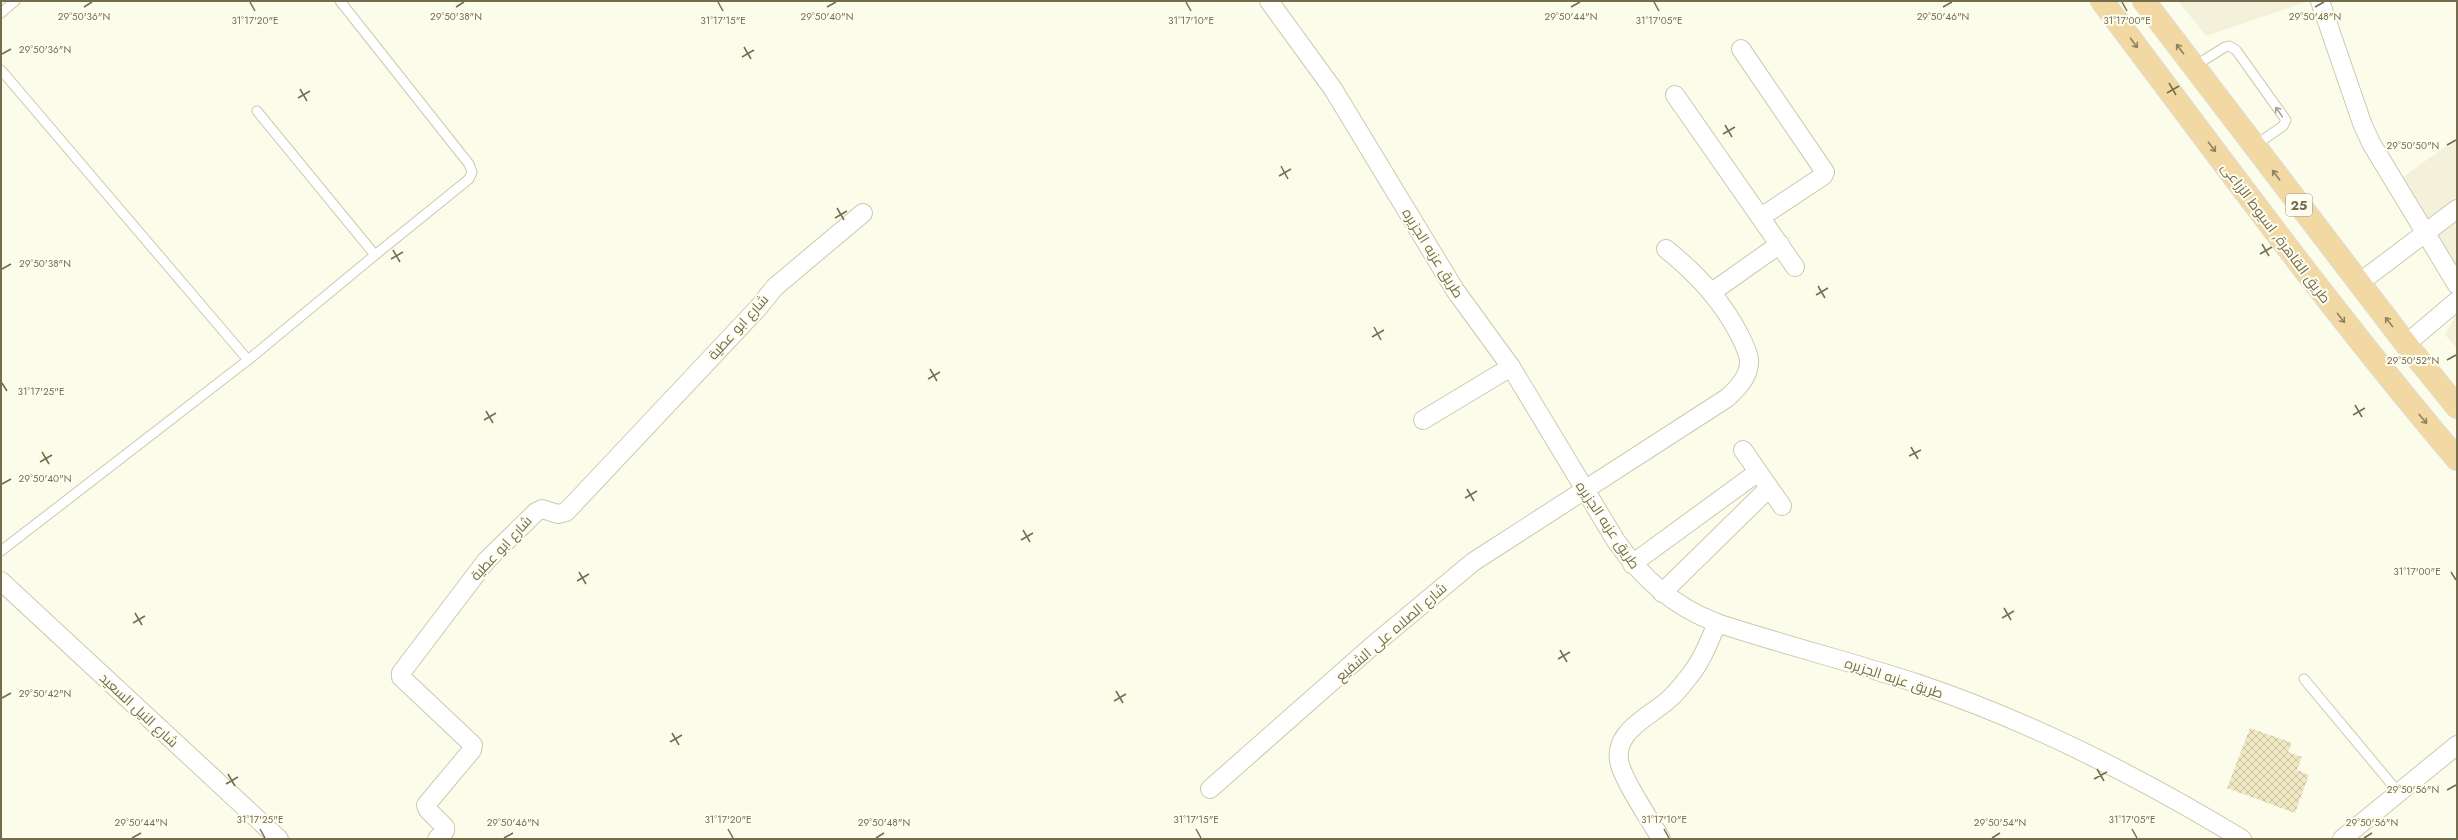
<svg xmlns="http://www.w3.org/2000/svg" width="2458" height="840" viewBox="0 0 2458 840" font-family="Jost,Cairo,sans-serif">
<style>
.residential{fill:#f3f1d9}
.building{fill:url(#building-cross-hatch)}
.lines{fill:none;stroke-linecap:round;stroke-linejoin:round}
.lane-casing{stroke:#cdc9b0;stroke-width:11}
.street-casing{stroke:#cdc9b0;stroke-width:20}
.highway-casing{stroke:#dedcd5;stroke-width:24}
.lane{stroke:#fff;stroke-width:9}
.street{stroke:#fff;stroke-width:18}
.highway{stroke:#f2d9a4;stroke-width:22}
.oneway{stroke:#8e825f}
.oneway2{stroke:#a59f8c}
.ticks{fill:none;stroke:#756c4e;stroke-width:1.5}
.labels{text-anchor:middle;dominant-baseline:central;stroke-width:4;stroke-linejoin:round;paint-order:stroke}
.shield{fill:#fefef0;stroke:#9e987f;stroke-width:1}
.shield-label{font-size:13px;font-weight:bold;fill:#756c4e}
.street-label{font-size:14px;fill:#756c4e;stroke:#fefef0}
.ticks-label{font-size:10px;text-anchor:middle;fill:#756c4e;stroke:#fefef0;stroke-width:4;stroke-linejoin:round;paint-order:stroke}
</style>
<defs>
<pattern id="building-cross-hatch" width="8" height="8" patternUnits="userSpaceOnUse"><rect width="8" height="8" fill="#f0e7c3"/><path d="M0 0l8 8M0 8l8-8" fill="none" stroke="#c7bfa1"/></pattern>
</defs>
<rect width="100%" height="100%" fill="#fbfcea"/>
<g class="residential">
<polygon points="2178,1 2309,1 2206,36"/>
<polygon points="2457,138 2457,291 2388,188"/>
<polygon points="2457,312 2457,348 2445,335"/>
</g>
<polygon class="building" points="2250,728 2292,743 2288,752 2302,757 2297,770 2309,775 2295,813 2227,788"/>
<g class="lines">
<defs>
<g id="lane">
<polyline points="340,1 469,164 472,172 469,179 375,255"/>
<polyline points="1,13 15,1"/>
<polyline points="2193,67 2225,47 2229,46 2236,50 2286,120 2283,126 2254,146"/>
<polyline points="1,70 248,360 1,551"/>
<polyline points="248,360 375,255 257,111"/>
<polyline points="2304,679 2399,793"/>
</g>
<g id="street">
<path d="M 1269,1 L 1333,89 L 1455,290 L 1511,367 L 1616,541 C 1643,579 1673,606 1717,623 C 1784,645 1852,662 1919,684 C 2029,721 2143,779 2242,839"/>
<polyline points="2320,1 2362,123 2371,143 2457,285"/>
<polyline points="1741,49 1825,172 1823,176 1761,217"/>
<polyline points="1675,95 1795,267"/>
<polyline points="2359,283 2457,209"/>
<polyline points="1712,292 1780,244"/>
<polyline points="2406,344 2457,301"/>
<polyline points="1423,420 1511,367"/>
<polyline points="1743,450 1782,506"/>
<polyline points="1632,564 1758,472"/>
<polyline points="1,581 279,839"/>
<polyline points="1662,593 1769,488"/>
<path d="M 1210,789 L 1371,647 L 1473,562 L 1727,398 C 1738,388 1750,376 1749,360 C 1748,351 1743,342 1739,334 C 1721,299 1696,273 1666,249"/>
<polyline points="437,839 445,831 445,827 428,810 426,805 472,750 473,745 401,677 401,673 486,561 536,512 542,509 558,514 566,512 758,308 775,287 863,213"/>
<path d="M 1661,839 C 1649,818 1629,790 1621,768 C 1609,734 1646,719 1667,701 C 1674,695 1681,687 1687,679 C 1701,663 1709,642 1717,623"/>
<polyline points="2342,839 2457,745"/>
</g>
<g id="highway">
<path d="M 2102,1 C 2219,156 2332,312 2457,459"/>
<polyline points="2144,1 2406,344 2457,407"/>
</g>
</defs>
<use href="#lane" class="lane-casing"/>
<use href="#street" class="street-casing"/>
<use href="#highway" class="highway-casing"/>
<use href="#lane" class="lane"/>
<use href="#street" class="street"/>
<use href="#highway" class="highway"/>
</g>
<defs><path id="oneway-shaft" d="M-6 0H5M1.5-3L5.5 0L1.5 3" fill="none" stroke-width="1.6" stroke-linecap="round" stroke-linejoin="round"/></defs>
<g class="oneway">
<use href="#oneway-shaft" transform="translate(2134 43) rotate(53)"/>
<use href="#oneway-shaft" transform="translate(2180 49) rotate(-127)"/>
<use href="#oneway-shaft" transform="translate(2212 147) rotate(53)"/>
<use href="#oneway-shaft" transform="translate(2276 175) rotate(-127)"/>
<use href="#oneway-shaft" transform="translate(2341 318) rotate(52)"/>
<use href="#oneway-shaft" transform="translate(2389 322) rotate(-128)"/>
<use href="#oneway-shaft" transform="translate(2423 419) rotate(50)"/>
</g>
<use class="oneway2" href="#oneway-shaft" transform="translate(2279 112) rotate(-125)"/>
<path class="ticks" d="M 250,2 L 255,11M 718,2 L 723,11M 1186,2 L 1191,11M 1654,2 L 1659,11M 2122,2 L 2127,11M 84,7 L 92,2M 456,7 L 464,2M 827,7 L 836,2M 1571,7 L 1580,2M 1943,7 L 1952,2M 2315,7 L 2324,2M 744,47 L 751,59M 2,54 L 11,49M 742,57 L 754,50M 2169,83 L 2176,95M 300,89 L 307,101M 2167,93 L 2179,86M 298,98 L 310,91M 1725,125 L 1732,137M 1723,134 L 1735,127M 2447,145 L 2456,140M 1281,166 L 1288,179M 1279,176 L 1291,169M 837,208 L 844,220M 835,218 L 847,211M 2262,244 L 2269,256M 393,250 L 400,262M 2260,254 L 2272,247M 391,259 L 403,252M 2,269 L 11,264M 1818,286 L 1825,298M 1816,295 L 1828,288M 1374,327 L 1381,340M 1372,337 L 1384,330M 2447,360 L 2456,355M 930,369 L 937,381M 928,379 L 940,372M 2,383 L 7,391M 2355,405 L 2362,417M 486,411 L 493,423M 2353,415 L 2365,408M 484,420 L 496,413M 1911,447 L 1918,459M 42,452 L 49,464M 1909,456 L 1921,450M 40,462 L 52,455M 2,484 L 11,479M 1467,489 L 1474,501M 1465,498 L 1477,491M 1023,530 L 1030,542M 1021,540 L 1033,533M 579,572 L 586,584M 2451,572 L 2456,580M 577,581 L 589,574M 2004,608 L 2011,620M 135,613 L 142,625M 2002,618 L 2014,611M 133,623 L 145,616M 1560,650 L 1567,662M 1558,659 L 1570,652M 1116,691 L 1123,703M 2,698 L 11,693M 1114,701 L 1126,694M 672,733 L 679,745M 670,742 L 682,735M 2097,769 L 2104,781M 228,774 L 235,786M 2094,779 L 2107,772M 226,784 L 238,777M 2447,790 L 2456,785M 260,829 L 265,838M 728,829 L 733,838M 1196,829 L 1201,838M 1664,829 L 1669,838M 2132,829 L 2137,838M 132,838 L 141,833M 504,838 L 513,833M 876,838 L 884,833M 1992,838 L 2000,833M 2364,838 L 2372,833"/>
<g class="labels">
<rect class="shield" x="2286" y="194" width="26" height="22" rx="3"/>
<g class="shield-label">
<text x="2299" y="205">25</text>
</g>
<g class="street-label">
<text transform="translate(2276 233) rotate(53)">طريق القاهرة, اسيوط الزراعى</text>
<text transform="translate(1433 253) rotate(58)">طريق عزبه الجزيره</text>
<text transform="translate(738 327) rotate(-48)">شارع ابو عطية</text>
<text transform="translate(1608 525) rotate(56)">طريق عزبه الجزيره</text>
<text transform="translate(501 548) rotate(-47)">شارع ابو عطية</text>
<text transform="translate(1391 632) rotate(-41)">شارع الصلاه على الشفيع</text>
<text transform="translate(1894 678) rotate(18)">طريق عزبه الجزيره</text>
<text transform="translate(139 710) rotate(43)">شارع النيل السعيد</text>
</g>
</g>
<g class="ticks-label">
<text x="84" y="20">29°50'36"N</text>
<text x="456" y="20">29°50'38"N</text>
<text x="827" y="20">29°50'40"N</text>
<text x="1571" y="20">29°50'44"N</text>
<text x="1943" y="20">29°50'46"N</text>
<text x="2315" y="20">29°50'48"N</text>
<text x="255" y="24">31°17'20"E</text>
<text x="723" y="24">31°17'15"E</text>
<text x="1191" y="24">31°17'10"E</text>
<text x="1659" y="24">31°17'05"E</text>
<text x="2127" y="24">31°17'00"E</text>
<text x="45" y="53">29°50'36"N</text>
<text x="2413" y="149">29°50'50"N</text>
<text x="45" y="267">29°50'38"N</text>
<text x="2413" y="364">29°50'52"N</text>
<text x="41" y="395">31°17'25"E</text>
<text x="45" y="482">29°50'40"N</text>
<text x="2417" y="575">31°17'00"E</text>
<text x="45" y="697">29°50'42"N</text>
<text x="2413" y="793">29°50'56"N</text>
<text x="260" y="823">31°17'25"E</text>
<text x="728" y="823">31°17'20"E</text>
<text x="1196" y="823">31°17'15"E</text>
<text x="1664" y="823">31°17'10"E</text>
<text x="2132" y="823">31°17'05"E</text>
<text x="141" y="826">29°50'44"N</text>
<text x="513" y="826">29°50'46"N</text>
<text x="884" y="826">29°50'48"N</text>
<text x="2000" y="826">29°50'54"N</text>
<text x="2372" y="826">29°50'56"N</text>
</g>
<rect width="2458" height="840" fill="none" stroke="#756c4e" stroke-width="4"/>
</svg>
